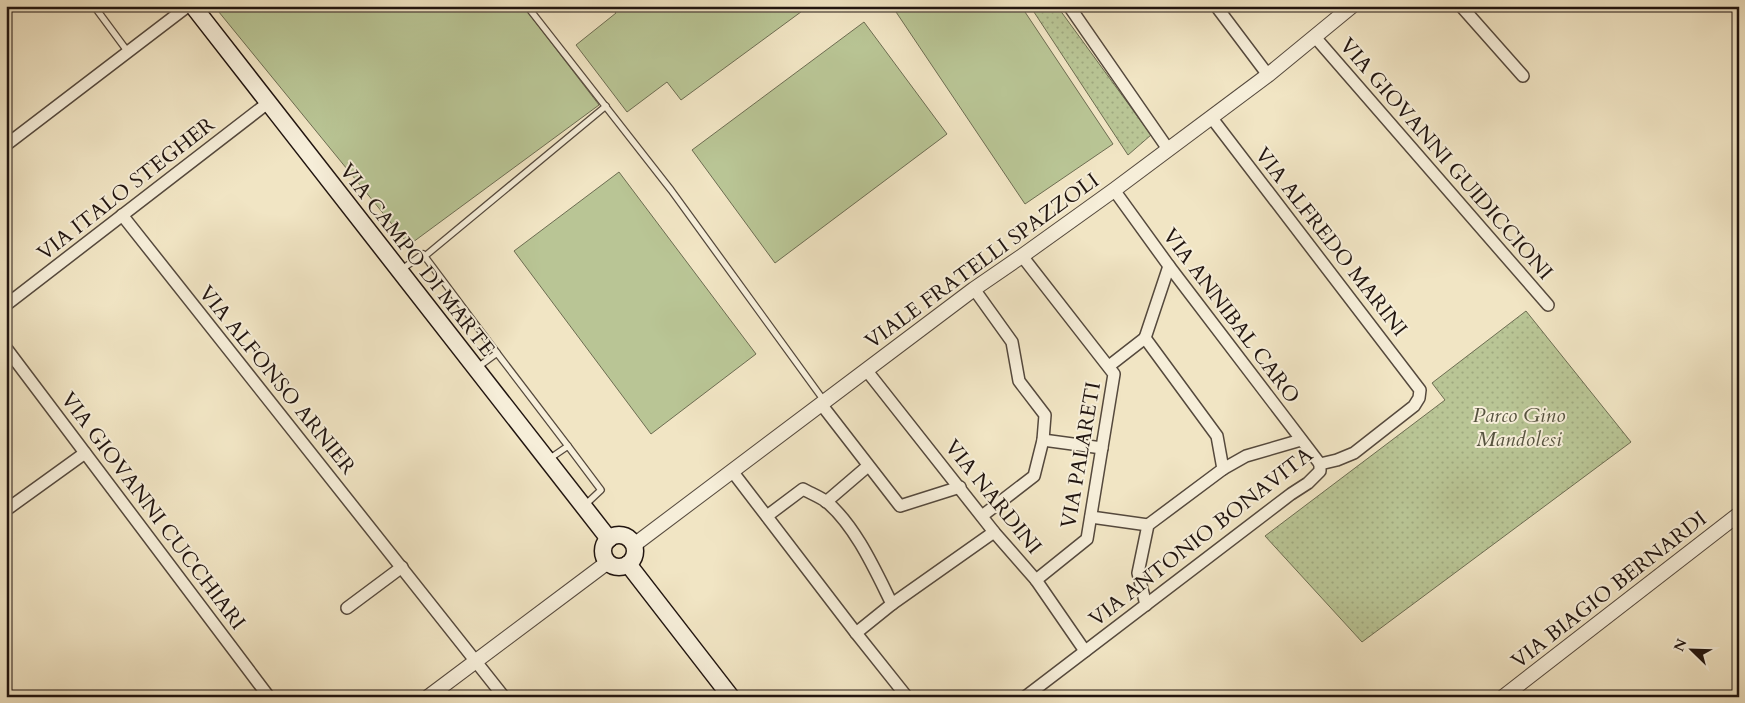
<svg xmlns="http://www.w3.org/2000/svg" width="1745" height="703" viewBox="0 0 1745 703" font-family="Cardo,serif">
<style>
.green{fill:url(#green-dots);stroke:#6d6d52}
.pitch{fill:#b9c595;stroke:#6d6d52}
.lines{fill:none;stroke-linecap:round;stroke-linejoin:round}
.service-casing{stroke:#55493d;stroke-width:8}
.minor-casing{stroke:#55493d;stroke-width:14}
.tertiary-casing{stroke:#55493d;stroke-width:16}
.secondary-casing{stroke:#211510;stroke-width:19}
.service{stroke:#f6eed9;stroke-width:5.5}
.minor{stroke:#f6eed9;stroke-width:11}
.tertiary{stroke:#f6eed9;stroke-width:14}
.secondary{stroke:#f6eed9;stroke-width:16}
.labels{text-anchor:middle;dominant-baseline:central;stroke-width:4;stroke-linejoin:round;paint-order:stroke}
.street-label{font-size:21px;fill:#211510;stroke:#f6eed9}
.park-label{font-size:21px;font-style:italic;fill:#56533f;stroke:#f6eed9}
</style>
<defs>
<pattern id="green-dots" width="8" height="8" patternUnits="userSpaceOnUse" patternTransform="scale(1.25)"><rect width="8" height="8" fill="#b9c595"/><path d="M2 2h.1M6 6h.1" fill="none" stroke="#9fa87f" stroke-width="1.8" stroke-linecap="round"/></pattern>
</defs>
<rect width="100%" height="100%" fill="#f1e5c4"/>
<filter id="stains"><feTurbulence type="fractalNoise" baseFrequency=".004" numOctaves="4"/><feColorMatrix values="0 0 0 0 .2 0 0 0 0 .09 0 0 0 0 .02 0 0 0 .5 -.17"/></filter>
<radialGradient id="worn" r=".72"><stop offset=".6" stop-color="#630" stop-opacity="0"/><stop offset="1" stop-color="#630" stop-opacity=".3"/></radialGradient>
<g class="green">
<polygon points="1030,6 1057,6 1151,135 1128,155"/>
<polygon points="1526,311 1631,442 1362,642 1265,536 1445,400 1432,383"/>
</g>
<g class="pitch">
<polygon points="214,6 523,6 599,105 409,245"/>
<polygon points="611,6 809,6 681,100 667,82 627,112 576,45 616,13"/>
<polygon points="892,6 1021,6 1113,144 1025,204"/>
<polygon points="864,22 947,134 775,263 692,150"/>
<polygon points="619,172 756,354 651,434 514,251"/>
</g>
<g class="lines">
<defs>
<g id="service">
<polyline points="94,6 128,52"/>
<polyline points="527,6 671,190 825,402"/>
<polyline points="425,256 606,106"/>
<polyline points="401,270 423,254 497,353"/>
<polyline points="478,367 497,353 568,446"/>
<polyline points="549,459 568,446 601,490 585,505"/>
</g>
<g id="minor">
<polyline points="1069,6 1168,149"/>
<polyline points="1216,6 1268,75"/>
<polyline points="1461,6 1523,76"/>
<polyline points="1315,37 1548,305"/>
<polyline points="1211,117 1420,390 1419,398 1414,406 1354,453 1337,460 1320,464"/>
<polyline points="6,145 188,6"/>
<polyline points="1114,190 1169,266 1320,464"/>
<polyline points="122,215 504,697"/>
<polyline points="1022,256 1114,374 1087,539 1036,580"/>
<polyline points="974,289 1012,342 1019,381 1045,415 1043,440 1034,476 982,516"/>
<polyline points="6,305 269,102"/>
<polyline points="1145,338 1217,436 1223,469"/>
<polyline points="1145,338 1169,266"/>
<polyline points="6,348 269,697"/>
<polyline points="1109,366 1145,338"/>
<polyline points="867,371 994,532 1036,580 1085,651"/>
<polyline points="821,404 900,506 960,487"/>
<polyline points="1043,440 1102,448"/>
<polyline points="732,471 856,633 907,697"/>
<polyline points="826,502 868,466"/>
<polyline points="6,510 85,453"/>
<path d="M 767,516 L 803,489 C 810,493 820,497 827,502 C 856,527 875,570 892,604"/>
<polyline points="1091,517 1148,525"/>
<polyline points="1146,605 1138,573 1148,525 1223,469 1246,456 1301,440"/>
<polyline points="347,608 402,567"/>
<polyline points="856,633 892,604 994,532"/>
<polyline points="1025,697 1291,494 1308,483 1320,471 1320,464"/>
</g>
<g id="tertiary">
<polyline points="634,545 974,289 1022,256 1114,190 1268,75 1352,6"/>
<polyline points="428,697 608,562"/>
<polyline points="1503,697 1739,514"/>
</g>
<g id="secondary">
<polyline points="193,6 609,539"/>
<circle cx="619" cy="551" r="16"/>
<polyline points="628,564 731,697"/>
</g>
</defs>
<use href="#service" class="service-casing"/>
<use href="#minor" class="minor-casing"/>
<use href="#tertiary" class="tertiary-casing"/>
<use href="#secondary" class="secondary-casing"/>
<use href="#service" class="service"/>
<use href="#minor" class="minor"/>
<use href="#tertiary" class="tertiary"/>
<use href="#secondary" class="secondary"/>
</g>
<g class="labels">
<g class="street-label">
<text transform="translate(1446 159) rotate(49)">VIA GIOVANNI GUIDICCIONI</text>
<text transform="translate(126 189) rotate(-38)">VIA ITALO STEGHER</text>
<text transform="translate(1331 242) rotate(52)">VIA ALFREDO MARINI</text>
<text transform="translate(417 260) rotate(52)">VIA CAMPO DI MARTE</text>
<text transform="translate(982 261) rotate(-36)">VIALE FRATELLI SPAZZOLI</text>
<text transform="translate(1231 316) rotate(53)">VIA ANNIBAL CARO</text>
<text transform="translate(277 380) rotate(51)">VIA ALFONSO ARNIER</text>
<text transform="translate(1081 455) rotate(-80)">VIA PALARETI</text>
<text transform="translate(993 497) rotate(51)">VIA NARDINI</text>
<text transform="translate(153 511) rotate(53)">VIA GIOVANNI CUCCHIARI</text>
<text transform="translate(1201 537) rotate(-38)">VIA ANTONIO BONAVITA</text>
<text transform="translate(1609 590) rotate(-38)">VIA BIAGIO BERNARDI</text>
</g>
<g class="park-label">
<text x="1519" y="415">Parco Gino<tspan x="1519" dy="24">Mandolesi</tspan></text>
</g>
</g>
<rect width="1745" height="703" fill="none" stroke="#f1e5c4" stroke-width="25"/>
<rect x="8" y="8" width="1730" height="688" fill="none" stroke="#211510" stroke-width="2.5"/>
<rect x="12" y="12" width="1720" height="678" fill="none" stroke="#211510"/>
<g transform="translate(1692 650) rotate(293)" stroke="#f6eed9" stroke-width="4" paint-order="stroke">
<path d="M0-4L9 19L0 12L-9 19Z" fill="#211510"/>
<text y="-8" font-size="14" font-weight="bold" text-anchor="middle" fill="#211510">N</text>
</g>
<rect width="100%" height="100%" filter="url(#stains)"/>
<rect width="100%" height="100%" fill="url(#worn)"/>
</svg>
